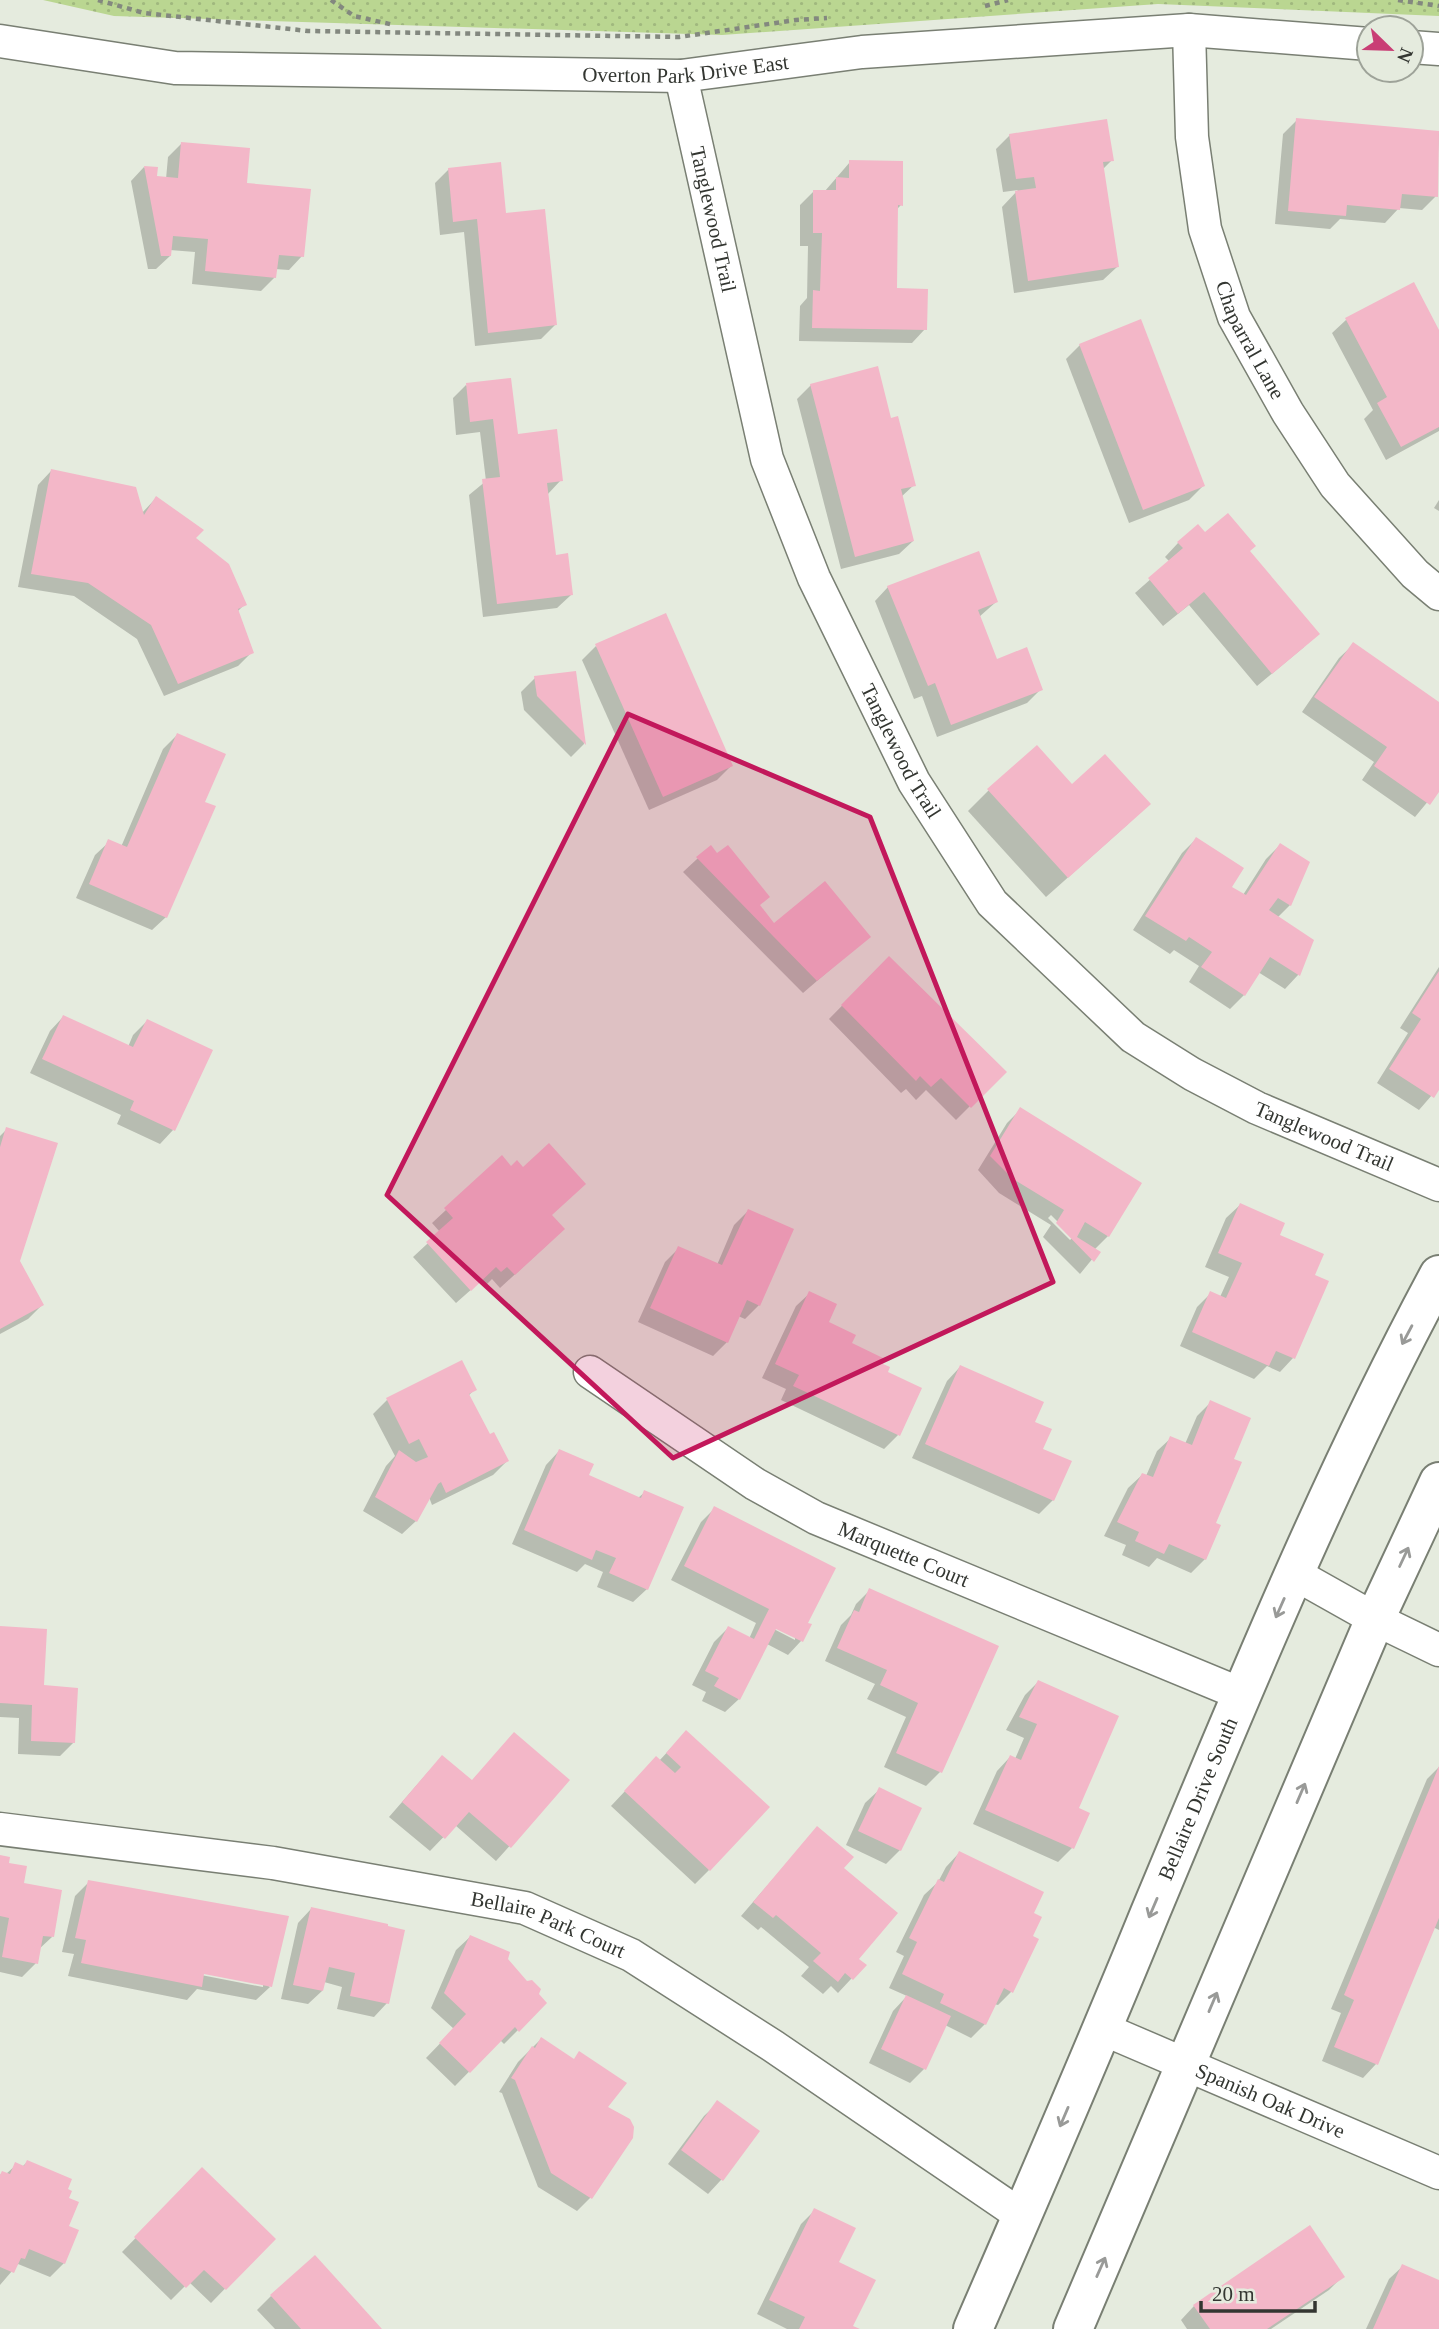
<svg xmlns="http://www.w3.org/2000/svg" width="1439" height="2329" viewBox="0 0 1439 2329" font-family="'Times New Roman',serif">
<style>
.park{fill:url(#park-dots)}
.shadow{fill:#0003;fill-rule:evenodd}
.building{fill:#f3b7c8}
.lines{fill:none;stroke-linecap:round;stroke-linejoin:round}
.street-casing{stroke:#797f73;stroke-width:35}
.secondary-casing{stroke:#797f73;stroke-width:42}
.path{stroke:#83887f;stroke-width:4.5;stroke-dasharray:5 5;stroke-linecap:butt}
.street{stroke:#fff;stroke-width:32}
.secondary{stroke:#fff;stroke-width:38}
.oneway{stroke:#999a98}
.marked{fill:#c2185b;fill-opacity:0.2;stroke:#c2185b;stroke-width:5;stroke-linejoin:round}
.labels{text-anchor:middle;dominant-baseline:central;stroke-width:6;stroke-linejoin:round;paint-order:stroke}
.street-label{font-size:21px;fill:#333631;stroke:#e5ebde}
</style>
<defs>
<pattern id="park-dots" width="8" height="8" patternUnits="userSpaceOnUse" patternTransform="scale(1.75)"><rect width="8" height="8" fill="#bad691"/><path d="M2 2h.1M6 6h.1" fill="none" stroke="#a0b87e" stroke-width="1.8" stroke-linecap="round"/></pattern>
</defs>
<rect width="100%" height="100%" fill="#e5ebde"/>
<polygon class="park" points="43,0 1439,0 1439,16 1158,4 722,35 114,16"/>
<g class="shadow">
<polygon points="1297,120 1439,132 1436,196 1422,210 1399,208 1385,223 1340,219 1330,229 1275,224 1283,134"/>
<polygon points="1010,135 1112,160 1102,170 1117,267 1103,280 1014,293 1002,207 1018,190 1003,192 996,149"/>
<polygon points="182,143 245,185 302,256 289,270 275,269 275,277 261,291 192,284 195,252 170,250 170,256 156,269 148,269 131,181 144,167 155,178 166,179 168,157"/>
<polygon points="850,162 901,205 896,210 895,290 925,329 912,343 799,341 800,306 807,298 808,246 800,246 800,205 814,191 825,191"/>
<polygon points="449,169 555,325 541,339 475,346 464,232 440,235 435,183"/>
<polygon points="1346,320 1439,333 1439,431 1386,460 1364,419 1373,410 1332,333"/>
<polygon points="1080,345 1203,486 1189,500 1129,523 1066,359"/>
<polygon points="466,385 561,480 547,495 554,557 571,595 557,608 483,617 469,495 486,481 480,432 456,435 453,398"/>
<polygon points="811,385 890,420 914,485 901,497 913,541 899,554 841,569 797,399"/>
<polygon points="51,471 142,513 156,498 193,539 245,604 237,612 252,652 238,666 164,696 137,639 74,596 18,587 38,485"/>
<polygon points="1439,500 1439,511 1434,508"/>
<polygon points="1205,535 1248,551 1304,647 1257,686 1189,605 1163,626 1135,593 1170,562 1165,557 1178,543"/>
<polygon points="888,587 996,602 979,617 996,661 1041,689 1027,703 937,737 922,696 914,699 875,601"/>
<polygon points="1353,645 1439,704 1439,788 1415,817 1362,780 1374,762 1302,712 1339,658"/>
<polygon points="596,646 731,766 717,780 649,810 582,660"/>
<polygon points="575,673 584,744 571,757 524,710 521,692 535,678"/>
<polygon points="177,735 203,803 166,917 152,930 76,898 95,855 109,842 121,847 163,749"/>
<polygon points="1072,787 1128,824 1046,897 968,811 989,790"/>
<polygon points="1196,839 1230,887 1243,895 1266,859 1280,845 1308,863 1290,905 1277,918 1312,941 1298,975 1285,989 1258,972 1244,995 1230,1009 1189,982 1199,966 1174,950 1170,954 1133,930 1182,853"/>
<polygon points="710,847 774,925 868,937 803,993 683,872"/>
<polygon points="889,958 1004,1072 956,1120 926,1090 916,1100 906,1089 901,1093 829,1019"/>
<polygon points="1439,967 1439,1087 1419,1110 1377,1083 1408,1033 1400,1028"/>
<polygon points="63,1017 128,1047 133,1035 147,1021 173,1130 160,1144 117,1124 121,1115 30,1073 50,1031"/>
<path d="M 1021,1109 L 1108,1236 L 1094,1250 L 1098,1252 L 1080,1274 L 1043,1237 L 1051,1225 L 999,1193 L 978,1170 L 1007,1123 ZM 1051,1215 L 1073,1237 L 1070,1240 L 1048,1218 Z"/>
<polygon points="7,1129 18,1261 42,1305 28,1319 0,1334 0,1136"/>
<polygon points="511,1168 523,1169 550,1215 549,1243 500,1288 492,1279 486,1285 482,1280 456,1303 413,1257 440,1232 432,1223 446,1210"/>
<polygon points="1240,1205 1278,1236 1312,1276 1293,1358 1280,1372 1267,1366 1254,1379 1180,1346 1197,1307 1211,1293 1220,1297 1229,1277 1205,1267 1226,1218"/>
<polygon points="748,1211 759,1305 745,1319 738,1316 727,1342 713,1356 638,1322 665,1262 679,1248 717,1265 734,1225"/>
<polygon points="810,1293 826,1323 850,1344 880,1365 886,1373 920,1389 898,1435 884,1449 781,1400 786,1389 762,1378 796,1306"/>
<polygon points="960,1367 1033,1423 1053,1500 1039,1514 912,1458 947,1381"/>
<polygon points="475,1389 468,1396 489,1437 507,1461 493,1475 432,1505 429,1497 416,1521 402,1534 363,1511 386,1466 395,1456 373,1414 387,1400"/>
<polygon points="1211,1402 1232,1460 1205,1559 1191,1573 1157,1558 1149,1567 1122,1555 1126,1545 1104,1536 1128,1488 1142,1475 1146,1476 1157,1451 1171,1438 1185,1444 1197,1416"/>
<polygon points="559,1451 587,1476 638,1498 645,1492 647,1589 633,1602 597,1587 603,1572 585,1564 577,1572 512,1544 546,1465"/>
<path d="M 715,1508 L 806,1623 L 801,1641 L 788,1655 L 767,1644 L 739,1699 L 725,1712 L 702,1701 L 706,1692 L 692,1685 L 714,1642 L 728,1628 L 749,1639 L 756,1623 L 671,1580 L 701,1522 ZM 769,1623 L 795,1636 L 795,1640 L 768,1626 Z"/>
<polygon points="870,1590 997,1647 940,1772 926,1786 884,1767 906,1717 867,1699 875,1684 825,1661 841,1625 851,1615 856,1604"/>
<polygon points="0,1628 42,1687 74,1742 60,1756 18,1754 19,1718 0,1717"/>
<polygon points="1038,1682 1076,1808 1088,1814 1072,1848 1058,1862 973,1824 997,1771 1010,1757 1015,1759 1024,1738 1006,1730 1025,1695"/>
<polygon points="686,1732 709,1870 695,1884 611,1806 643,1772 659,1761"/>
<polygon points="514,1734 568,1781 496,1861 455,1825 430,1851 389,1817 429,1771 471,1782"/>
<polygon points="1439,1767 1439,1930 1433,1927 1376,2064 1363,2078 1322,2061 1341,2013 1331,2009 1427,1779"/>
<polygon points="879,1790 900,1850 886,1864 846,1845 865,1803"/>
<polygon points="817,1828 842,1868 857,1959 864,1965 838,1993 831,1986 823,1994 801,1976 809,1967 761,1927 758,1930 741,1916"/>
<polygon points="959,1853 1031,1914 1011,1992 998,2005 994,2004 985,2024 971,2038 945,2025 924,2069 910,2083 869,2063 893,2011 907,1996 889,1988 904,1956 896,1952 924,1895 938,1882 946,1867"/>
<polygon points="0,1857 52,1937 38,1950 36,1963 22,1977 0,1972"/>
<path d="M 89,1882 L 270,1987 L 256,2000 L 197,1989 L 187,2000 L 68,1976 L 74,1954 L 62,1952 L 75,1896 ZM 196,1971 L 263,1984 L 263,1987 L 196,1974 Z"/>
<polygon points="311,1909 387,2003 374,2017 337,2009 342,1987 324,1982 322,1991 308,2004 281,1999 298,1923"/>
<polygon points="470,1937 506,1959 545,2003 504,2044 500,2040 455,2086 426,2058 454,2029 431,2008 456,1950"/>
<polygon points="541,2039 606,2107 591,2197 577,2211 538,2187 502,2093 499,2092 518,2062"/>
<polygon points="718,2103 757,2131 721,2180 708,2194 668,2164 704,2116"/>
<polygon points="27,2162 66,2190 67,2227 64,2263 50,2277 18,2264 0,2285 0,2175 2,2173 6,2174 16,2165 22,2167"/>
<polygon points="202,2170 273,2239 211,2303 189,2282 171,2300 122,2252"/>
<polygon points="815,2210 837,2263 851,2327 856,2329 787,2329 757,2314 801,2224"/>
<polygon points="1403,2266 1439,2282 1439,2329 1366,2329 1389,2279"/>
<polygon points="1343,2276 1329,2290 1271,2329 1187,2329 1181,2320 1194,2306"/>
<polygon points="271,2296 379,2329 275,2329 257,2310"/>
</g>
<g class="building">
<polygon points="1296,118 1439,131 1438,197 1402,194 1400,210 1347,205 1346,216 1288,211"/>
<polygon points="1107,119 1114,161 1103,162 1119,267 1028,281 1015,191 1036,188 1034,177 1016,179 1009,134"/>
<polygon points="181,142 250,148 247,183 311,189 304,257 279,255 276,278 205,271 208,239 173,236 171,256 161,256 144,166 158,167 157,176 178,178"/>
<polygon points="849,160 903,161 903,206 898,205 897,288 928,289 927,330 812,328 813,290 820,291 822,233 813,233 813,190 836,190 836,177 849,178"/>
<polygon points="501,162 506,213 545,209 557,325 488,333 477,219 453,222 448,168"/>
<polygon points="1414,282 1439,330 1439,427 1401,447 1377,403 1387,397 1345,318"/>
<polygon points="1141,319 1205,486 1143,510 1079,344"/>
<polygon points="878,366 891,418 898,416 916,486 901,489 914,541 855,557 810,384"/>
<polygon points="511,378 518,434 557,429 563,481 547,483 556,555 568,553 573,595 497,604 482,479 500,477 493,419 470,422 466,383"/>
<polygon points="51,469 136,487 144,515 156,496 204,530 196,538 229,564 247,605 238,609 254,653 178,684 151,625 88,583 31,574"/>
<polygon points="1228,513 1256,546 1250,551 1320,634 1272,674 1204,592 1178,614 1148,578 1183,548 1177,542 1198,524 1205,532"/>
<polygon points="979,551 998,602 978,610 997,659 1027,647 1043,690 951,725 935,683 928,686 887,586"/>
<polygon points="666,613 733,766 663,797 595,644"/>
<polygon points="1353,642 1439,702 1439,792 1430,805 1374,766 1387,747 1314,697"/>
<polygon points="576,671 586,745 537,696 534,676"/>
<polygon points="177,733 226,754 205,802 216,806 167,918 89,884 108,839 127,847"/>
<polygon points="1037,745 1072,784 1105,754 1151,804 1068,878 987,789"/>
<polygon points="1196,837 1244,868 1232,887 1246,895 1280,843 1310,862 1291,906 1278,898 1269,910 1314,940 1300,976 1270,957 1245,996 1201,967 1212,952 1189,937 1186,941 1145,916"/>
<polygon points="711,845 717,853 728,845 770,897 760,905 774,923 825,881 871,937 817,981 696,857"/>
<polygon points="889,956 1007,1072 971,1108 941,1078 931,1087 920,1076 916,1081 841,1005"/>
<polygon points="1439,971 1439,1090 1434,1098 1389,1069 1421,1019 1412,1013"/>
<polygon points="63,1015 133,1047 147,1019 213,1050 175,1131 130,1110 134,1101 42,1059"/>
<polygon points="1020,1107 1142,1183 1109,1237 1085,1222 1077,1237 1101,1252 1094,1262 1056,1223 1064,1210 1013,1179 990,1156"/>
<polygon points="6,1127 58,1143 20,1261 44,1305 0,1329 0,1147"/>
<polygon points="549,1143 586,1184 552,1215 565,1229 515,1275 507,1267 501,1272 496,1267 471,1291 426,1242 453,1218 444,1208 502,1155 511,1166 517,1160 523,1167"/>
<polygon points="1240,1203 1285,1223 1280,1235 1324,1254 1315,1275 1329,1281 1295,1359 1276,1351 1269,1366 1192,1332 1210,1291 1226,1298 1242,1263 1218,1253"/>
<polygon points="748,1209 794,1229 760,1306 747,1300 728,1343 650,1308 678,1246 722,1265"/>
<polygon points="809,1291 837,1304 829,1322 856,1335 852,1343 885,1359 883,1364 890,1367 888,1372 922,1388 900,1436 793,1386 799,1375 775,1364"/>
<polygon points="462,1360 477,1390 469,1394 490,1434 494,1432 509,1461 446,1493 441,1482 438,1484 417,1522 375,1497 399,1450 416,1462 428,1457 419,1439 409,1444 386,1398"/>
<polygon points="960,1365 1044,1402 1035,1422 1052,1429 1043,1449 1072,1461 1054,1501 925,1444"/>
<polygon points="1210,1400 1251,1418 1234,1459 1242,1462 1216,1523 1221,1525 1206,1560 1169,1544 1164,1554 1135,1541 1139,1532 1117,1522 1142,1473 1153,1477 1170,1436 1192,1445"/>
<polygon points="559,1449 594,1464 589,1475 641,1498 644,1490 684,1507 648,1590 609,1573 616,1558 596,1550 592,1560 524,1530"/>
<polygon points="714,1506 836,1568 808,1623 812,1624 803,1642 776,1629 740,1700 714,1686 719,1678 705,1671 728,1626 754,1639 769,1609 684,1566"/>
<polygon points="869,1588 999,1646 942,1773 896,1753 918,1703 880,1685 887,1670 837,1648 854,1610 859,1612"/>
<polygon points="0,1626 47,1629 44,1685 78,1688 75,1743 31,1741 32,1705 0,1703"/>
<polygon points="1038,1680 1119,1716 1079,1808 1090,1813 1074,1849 985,1810 1010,1755 1021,1760 1037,1724 1019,1717"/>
<polygon points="686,1730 770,1807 710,1871 624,1791 656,1756 675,1773 681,1767 666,1753"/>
<polygon points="514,1732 570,1780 511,1848 469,1812 445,1839 402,1802 442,1755 472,1780"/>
<polygon points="1439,1766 1439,1918 1378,2065 1334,2047 1354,2000 1344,1995"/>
<polygon points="879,1787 922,1808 901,1851 858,1831"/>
<polygon points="817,1826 854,1857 844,1868 898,1913 859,1959 867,1965 853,1980 845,1973 838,1982 813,1961 821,1953 776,1915 773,1918 753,1902"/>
<polygon points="959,1851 1044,1892 1034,1913 1042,1917 1033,1936 1039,1939 1013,1993 1004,1988 986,2025 940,2003 944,1994 902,1974 917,1942 909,1938 938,1879 944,1882"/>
<polygon points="0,1855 10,1857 9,1863 27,1866 24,1883 62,1890 54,1937 43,1936 38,1964 2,1957 9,1918 0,1916"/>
<polygon points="88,1880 289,1916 272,1987 204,1974 202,1987 81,1963 86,1940 75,1938"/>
<polygon points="311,1907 388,1924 388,1926 405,1930 389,2004 350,1996 355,1973 329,1967 323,1991 293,1985"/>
<polygon points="470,1935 510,1952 508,1959 527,1981 532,1980 541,1989 539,1994 547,2003 519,2032 515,2027 470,2073 439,2043 466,2014 444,1993"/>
<polygon points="906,1995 951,2016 926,2070 881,2049"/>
<polygon points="541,2037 574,2059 579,2051 627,2083 608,2107 630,2119 634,2127 633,2138 592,2199 551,2173 515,2080 511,2078 532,2046 535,2048"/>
<polygon points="717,2100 760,2131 723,2181 681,2150"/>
<polygon points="27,2160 72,2179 68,2189 72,2191 69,2198 79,2202 69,2226 79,2230 65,2264 29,2249 25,2259 21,2258 14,2273 0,2267 0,2175 2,2171 10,2174 15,2162 24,2166"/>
<polygon points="202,2167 276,2239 226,2290 204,2270 186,2288 134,2237"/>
<polygon points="814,2208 856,2228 839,2262 876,2280 853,2326 860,2329 799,2329 805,2317 769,2300"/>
<polygon points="1310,2225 1345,2277 1267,2329 1210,2329 1193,2305"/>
<polygon points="315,2255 382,2329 301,2329 270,2295"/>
<polygon points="1402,2264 1439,2280 1439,2329 1373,2329"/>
</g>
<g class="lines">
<defs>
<g id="street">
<path id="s1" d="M 1189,30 L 1192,137 L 1205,229 L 1234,317 L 1288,413 L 1335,485 L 1415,574 L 1439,594"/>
<path id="s2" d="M 0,41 L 175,68 L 681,76 L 862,52 L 1189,30 L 1369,44"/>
<polyline points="1411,47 1439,49"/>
<path id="s3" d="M 681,76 L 767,459 L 814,578 L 914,782 L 992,903 L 1133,1037 L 1192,1074 L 1257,1108 L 1439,1185"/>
<path id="s4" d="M 590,1372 L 755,1484 L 816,1518 L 1241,1694"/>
<polyline points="1295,1574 1375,1619 1439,1650"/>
<path id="s5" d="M 0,1829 L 273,1863 L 525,1908 L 631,1955 L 773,2046 L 1022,2216"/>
<path id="s6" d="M 1103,2029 L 1439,2173"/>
</g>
<g id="secondary">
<path id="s7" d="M 973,2329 C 1033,2191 1093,2053 1150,1913 C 1240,1698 1328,1481 1439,1275"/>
<polyline points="1073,2329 1375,1619 1439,1482"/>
</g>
</defs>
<use href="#street" class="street-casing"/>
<use href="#secondary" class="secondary-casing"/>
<g class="path">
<polyline points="98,0 144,13 308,31 679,37 796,20 827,18"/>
<polyline points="331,0 354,16 394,25"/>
<polyline points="1398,0 1439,6"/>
<polyline points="985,6 1008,0"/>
</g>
<use href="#street" class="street"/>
<use href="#secondary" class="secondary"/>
</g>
<defs><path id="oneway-shaft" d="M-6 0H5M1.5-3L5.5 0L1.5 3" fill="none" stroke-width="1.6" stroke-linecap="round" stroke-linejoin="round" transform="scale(1.75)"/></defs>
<g class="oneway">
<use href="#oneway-shaft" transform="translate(1407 1335) rotate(118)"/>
<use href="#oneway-shaft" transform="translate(1404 1557) rotate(-65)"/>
<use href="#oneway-shaft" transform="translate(1280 1608) rotate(114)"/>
<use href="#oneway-shaft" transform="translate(1301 1793) rotate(-67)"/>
<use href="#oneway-shaft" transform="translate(1153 1908) rotate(113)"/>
<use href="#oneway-shaft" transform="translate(1213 2002) rotate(-67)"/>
<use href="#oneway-shaft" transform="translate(1064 2117) rotate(113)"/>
<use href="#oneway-shaft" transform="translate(1101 2267) rotate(-66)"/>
</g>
<path class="marked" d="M 628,714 L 870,817 L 1053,1282 L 673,1458 L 387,1195 Z"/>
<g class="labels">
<g class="street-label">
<text stroke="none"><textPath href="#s2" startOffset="688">Overton Park Drive East</textPath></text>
<text stroke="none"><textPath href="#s3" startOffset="147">Tanglewood Trail</textPath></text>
<text stroke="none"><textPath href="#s1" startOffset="320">Chaparral Lane</textPath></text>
<text stroke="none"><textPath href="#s3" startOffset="714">Tanglewood Trail</textPath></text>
<text stroke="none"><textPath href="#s3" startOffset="1302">Tanglewood Trail</textPath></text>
<text stroke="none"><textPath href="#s4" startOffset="364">Marquette Court</textPath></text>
<text stroke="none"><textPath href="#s7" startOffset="576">Bellaire Drive South</textPath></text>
<text stroke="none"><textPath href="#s5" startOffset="558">Bellaire Park Court</textPath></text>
<text stroke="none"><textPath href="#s6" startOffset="182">Spanish Oak Drive</textPath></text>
</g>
</g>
<g transform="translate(1390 49) rotate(113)"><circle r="33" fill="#e5ebde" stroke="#9ea399" stroke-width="2"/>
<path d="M0-5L12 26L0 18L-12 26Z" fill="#c93e75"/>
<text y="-10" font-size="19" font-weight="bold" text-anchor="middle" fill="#333631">N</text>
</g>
<path d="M1201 2301v10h114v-10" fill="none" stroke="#333631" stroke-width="3.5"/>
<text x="1212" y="2301" font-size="21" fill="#333631" stroke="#e5ebde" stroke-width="5" paint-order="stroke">20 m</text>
</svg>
